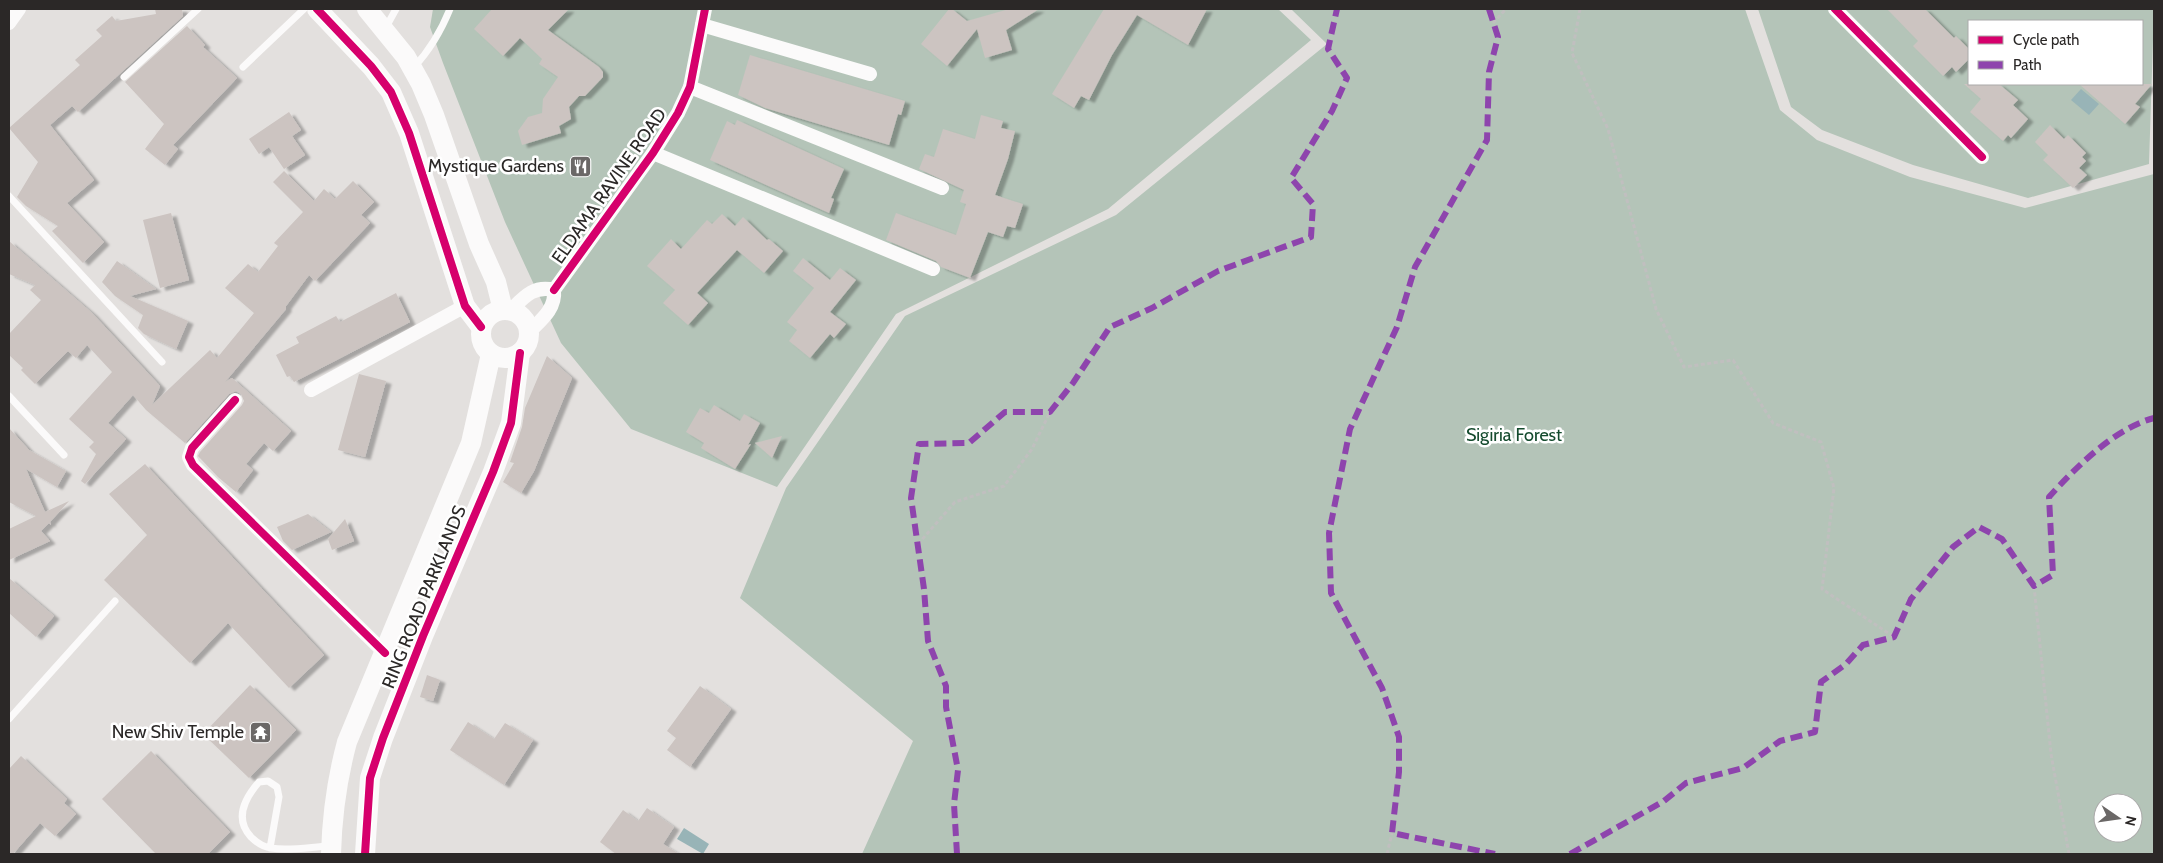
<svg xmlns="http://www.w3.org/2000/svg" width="2163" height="863" viewBox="0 0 2163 863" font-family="Cabin,sans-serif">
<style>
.forest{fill:#b4c4b8;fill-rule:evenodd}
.water{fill:#98b4b7}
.building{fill:#ccc4c1;filter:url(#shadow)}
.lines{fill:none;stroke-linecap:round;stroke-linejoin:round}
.path{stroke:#c0bfbf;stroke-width:3;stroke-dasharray:4 2.5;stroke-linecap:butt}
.lane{stroke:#fbfafa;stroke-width:7}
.street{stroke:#fbfafa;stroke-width:14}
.secondary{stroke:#fbfafa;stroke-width:20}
.quiet{stroke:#8e44ad;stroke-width:6;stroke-dasharray:12 6;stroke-linecap:butt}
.cycleway-casing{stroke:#fff;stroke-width:11}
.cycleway{stroke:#d6006c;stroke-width:8}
.labels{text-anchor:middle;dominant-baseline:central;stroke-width:5;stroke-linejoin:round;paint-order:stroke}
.poi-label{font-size:18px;fill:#2b2827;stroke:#fff;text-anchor:end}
.street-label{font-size:18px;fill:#2b2827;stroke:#fff}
.park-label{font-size:18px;fill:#154b2e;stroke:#fff}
</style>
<defs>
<filter id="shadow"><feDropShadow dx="5.5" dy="3" stdDeviation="1" flood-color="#0004"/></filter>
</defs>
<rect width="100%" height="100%" fill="#e3e0de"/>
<g class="forest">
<polygon points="433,9 1278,9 1311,40 1108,209 896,314 777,487 631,429 561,343 505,222 443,63 430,27"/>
<path d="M 1291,9 L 1745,9 L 1780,110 L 1817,140 L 1910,177 L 2025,208 L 2154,174 L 2154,854 L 862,854 L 913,741 L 740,598 L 786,488 L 905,316 L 1116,215 L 1327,44 ZM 2103,803 L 2133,803 L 2133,833 L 2103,833 Z"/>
<path d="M 1758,9 L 2154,9 L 2149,164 L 2028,198 L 1913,165 L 1822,130 L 1791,107 ZM 1969,21 L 2142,21 L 2142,84 L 1969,84 Z"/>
</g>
<g class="water">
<polygon points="2081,89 2099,104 2089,115 2071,100"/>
<polygon points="684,828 709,844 703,854 677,839"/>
</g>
<g class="building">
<polygon points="155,9 182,9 183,16 78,112 72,106 50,125 94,180 67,203 104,242 83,263 52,231 58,226 26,206 17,197 38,162 9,128 80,65 75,60 102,36 96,30 112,16 116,21 156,14"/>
<polygon points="492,9 569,9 548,30 599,67 603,72 603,77 585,96 579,96 569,107 571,119 559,126 561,133 522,145 518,131 528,117 542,113 543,99 558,77 539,64 542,59 520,38 503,56 474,29"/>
<polygon points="949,9 952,9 967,21 1009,9 1039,9 1006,30 1012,50 985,58 977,29 947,66 921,44"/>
<polygon points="1104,9 1207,9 1188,45 1137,15 1112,55 1089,100 1081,96 1074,108 1052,94"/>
<polygon points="1887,9 1925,9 1954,38 1956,36 1969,49 1969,59 1956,72 1952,67 1943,76 1913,46 1918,41"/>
<polygon points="187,26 205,45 203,47 237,78 173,145 178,149 165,165 145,149 164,124 125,82"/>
<polygon points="750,55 905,101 901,115 898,114 889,145 765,108 738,95"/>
<polygon points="1964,84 1999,84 2018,100 2013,105 2028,119 2011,138 2008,135 2003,141 1970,112 1981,99"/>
<polygon points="2079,84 2152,84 2135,104 2140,107 2125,124"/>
<polygon points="289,112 301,130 292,136 305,155 284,169 269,147 259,154 249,139"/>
<polygon points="981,115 1003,121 1001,128 1015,131 1008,159 995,195 1023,204 1015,228 1007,226 1003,237 988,232 970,278 941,267 936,261 886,240 896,213 956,235 966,204 960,202 964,190 919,169 925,154 934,157 943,129 975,139"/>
<polygon points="737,120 844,169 831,198 834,199 829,213 710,160 727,121 735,125"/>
<polygon points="2050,125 2064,139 2068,135 2086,153 2082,157 2086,161 2079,168 2087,175 2073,188 2043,160 2048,155 2035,142"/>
<polygon points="284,171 314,201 324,189 335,199 353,181 374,202 361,215 370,223 315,281 309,275 286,306 286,309 225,382 232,378 291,431 273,451 264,443 246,464 253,470 236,492 218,477 198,456 200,452 242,405 244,401 241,394 236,391 229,394 185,443 146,410 133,395 108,423 126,439 85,484 81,481 96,454 89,447 94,442 69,419 112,372 87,345 76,358 68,351 35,384 21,370 23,368 9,355 9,334 41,300 30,290 35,285 9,274 9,241 92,313 160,386 152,405 210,350 217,358 254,313 225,288 248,264 258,272 278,246 274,243 303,212 273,182"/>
<polygon points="171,213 189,280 160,288 143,220"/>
<polygon points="722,214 735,226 743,217 767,240 769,239 783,251 764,273 737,250 697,293 708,303 688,325 663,303 675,290 647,266 671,239 681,249 707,220 712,224"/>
<polygon points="803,258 830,280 840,268 856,280 830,312 846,324 834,338 830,334 810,358 789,341 797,330 787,322 814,288 793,271"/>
<polygon points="117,261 156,289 130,296 188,321 176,349 144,334 138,328 143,315 115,296 102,282"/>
<polygon points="396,293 410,322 294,382 290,376 287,377 276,355 299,343 296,337 336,316 340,322"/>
<polygon points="547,356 572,378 534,471 521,493 503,482 514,463 510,462 522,427 525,408"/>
<polygon points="359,374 386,381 365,457 338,450"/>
<polygon points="714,405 740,421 744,414 760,423 748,445 751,444 735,469 701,448 704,443 686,432 700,408 709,413"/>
<polygon points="9,428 29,450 66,471 57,487 26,469 45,512 69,501 50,522 51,525 49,523 41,531 50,541 9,560 9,529 36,516 9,502"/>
<polygon points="782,436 772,458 755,443"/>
<polygon points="145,464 324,655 289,688 228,623 190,663 104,580 147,535 109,494"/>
<polygon points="308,514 331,532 292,550 283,541 277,527"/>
<polygon points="345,519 354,541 332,550 328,539"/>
<polygon points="9,578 54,616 36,637 9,613"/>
<polygon points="427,675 440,680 433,701 420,697"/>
<polygon points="250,685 296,730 249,778 203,734"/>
<polygon points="700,686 731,709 690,767 667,750 676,738 667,731"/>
<polygon points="468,722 494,739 505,723 533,740 504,785 450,750"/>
<polygon points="151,751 230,832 208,854 156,854 102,799"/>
<polygon points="21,756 67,799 64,803 76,814 55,836 40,823 13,854 9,854 9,769"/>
<polygon points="647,808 674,827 663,844 679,854 616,854 600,842 623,810 638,821"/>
</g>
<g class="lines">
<g class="path">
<polyline points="1580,9 1572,53 1608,129 1656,309 1684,367 1733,360 1773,423 1821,442 1834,488 1822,589 1894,637"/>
<polyline points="1493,23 1506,9"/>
<polyline points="918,544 955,502 1004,486 1032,449 1050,412"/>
<polyline points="2034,586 2051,754 2069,854"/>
<polyline points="1387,854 1392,833"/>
</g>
<g class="lane">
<polyline points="385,29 396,9"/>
<polyline points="243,67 304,9"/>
<path d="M 414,67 C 431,49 441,31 450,9"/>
<polyline points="124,77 198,9"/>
<polyline points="9,196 162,362"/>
<polyline points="9,396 64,455"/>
<polyline points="9,719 115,601"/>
<path d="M 270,848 L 279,797 L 277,787 L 268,781 L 259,782 C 245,798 234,819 251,837 C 256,842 263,847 271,848 C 289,851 310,847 329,846"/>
</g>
<g class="street">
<polyline points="1835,9 1982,157"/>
<polyline points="9,23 19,9"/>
<polyline points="702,25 870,74"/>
<polyline points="690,87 942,188"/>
<polyline points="653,153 933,269"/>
<polyline points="554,290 653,153 678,113 690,87 705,9"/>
<path d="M 511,310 C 524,297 534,285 554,290"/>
<path d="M 529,332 C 541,320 556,309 554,290"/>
<polyline points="311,390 465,306"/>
<polyline points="235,400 192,448 189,457 193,465 385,653"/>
</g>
<g class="secondary">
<polyline points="317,9 371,66 391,92 409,133 465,306 481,327"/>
<polyline points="367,9 406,57 421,84 434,115 479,244 496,282 503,310"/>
<circle cx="505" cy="334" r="24"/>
<path d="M 331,854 C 332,816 337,779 347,742 L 471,443 L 491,354"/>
<polyline points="365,854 370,778 383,738 423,636 493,472 511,423 520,353"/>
</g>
<g class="quiet">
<polyline points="1489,9 1498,37 1489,72 1487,140 1415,267 1397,327 1350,429 1329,533 1331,593 1382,688 1399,737 1399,772 1392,833 1495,854"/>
<polyline points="957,854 954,804 958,770 946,707 946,686 928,641 924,589 911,498 919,444 969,443 1005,412 1050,412 1073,383 1110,327 1152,308 1218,271 1311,237 1313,204 1291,178 1332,111 1347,78 1328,49 1337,9"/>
<path d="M 1570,854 L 1664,801 L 1686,783 L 1743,768 L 1780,741 L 1815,732 L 1821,682 L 1846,664 L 1863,645 L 1894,637 L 1911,599 L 1953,547 L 1979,527 L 2002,539 L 2034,586 L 2053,575 L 2049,497 C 2075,468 2115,428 2154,418"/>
</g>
<defs>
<g id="cycleway">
<polyline points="317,9 371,66 391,92 409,133 465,306 481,327"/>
<polyline points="1835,9 1982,157"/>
<polyline points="554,290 653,153 678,113 690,87 705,9"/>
<polyline points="235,400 192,448 189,457 193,465 385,653"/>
<polyline points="365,854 370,778 383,738 423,636 493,472 511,423 520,353"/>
</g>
</defs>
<use href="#cycleway" class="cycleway-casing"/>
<use href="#cycleway" class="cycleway"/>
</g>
<defs>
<symbol id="restaurant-square" viewBox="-11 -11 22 22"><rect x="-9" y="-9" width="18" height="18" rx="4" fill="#6b6867" stroke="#fff"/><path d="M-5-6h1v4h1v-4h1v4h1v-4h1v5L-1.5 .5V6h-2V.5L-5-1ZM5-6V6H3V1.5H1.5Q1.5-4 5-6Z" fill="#fff"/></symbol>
<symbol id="temple-square" viewBox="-11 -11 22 22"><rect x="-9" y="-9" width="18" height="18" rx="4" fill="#6b6867" stroke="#fff"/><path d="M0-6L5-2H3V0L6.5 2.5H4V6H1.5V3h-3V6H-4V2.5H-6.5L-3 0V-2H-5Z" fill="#fff"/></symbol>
</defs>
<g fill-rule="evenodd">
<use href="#restaurant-square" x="568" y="154" width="25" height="25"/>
<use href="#temple-square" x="248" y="720" width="25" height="25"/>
</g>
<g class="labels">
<g class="poi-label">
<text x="564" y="166">Mystique Gardens</text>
<text x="244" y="732">New Shiv Temple</text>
</g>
<g class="street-label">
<text transform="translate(609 186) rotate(-55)">ELDAMA RAVINE ROAD</text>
<text transform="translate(424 597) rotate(-68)">RING ROAD PARKLANDS</text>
</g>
<g class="park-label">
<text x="1514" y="435">Sigiria Forest</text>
</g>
</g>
<rect width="2163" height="863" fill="none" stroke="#2b2827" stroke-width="20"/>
<rect x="1968" y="20" width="175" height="65" fill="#ffffff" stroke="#aaa9a9"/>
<rect x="1978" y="36" width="25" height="8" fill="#d6006c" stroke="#aaa9a9"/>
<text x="2013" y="45" font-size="15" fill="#2b2827">Cycle path</text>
<rect x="1978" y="61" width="25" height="8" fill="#8e44ad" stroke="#aaa9a9"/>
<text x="2013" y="70" font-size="15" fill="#2b2827">Path</text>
<g transform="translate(2118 818) rotate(103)"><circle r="24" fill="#ffffff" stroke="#aaa9a9"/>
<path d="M0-4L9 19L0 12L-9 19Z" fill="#6b6867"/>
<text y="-8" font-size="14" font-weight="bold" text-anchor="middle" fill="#2b2827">N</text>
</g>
</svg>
